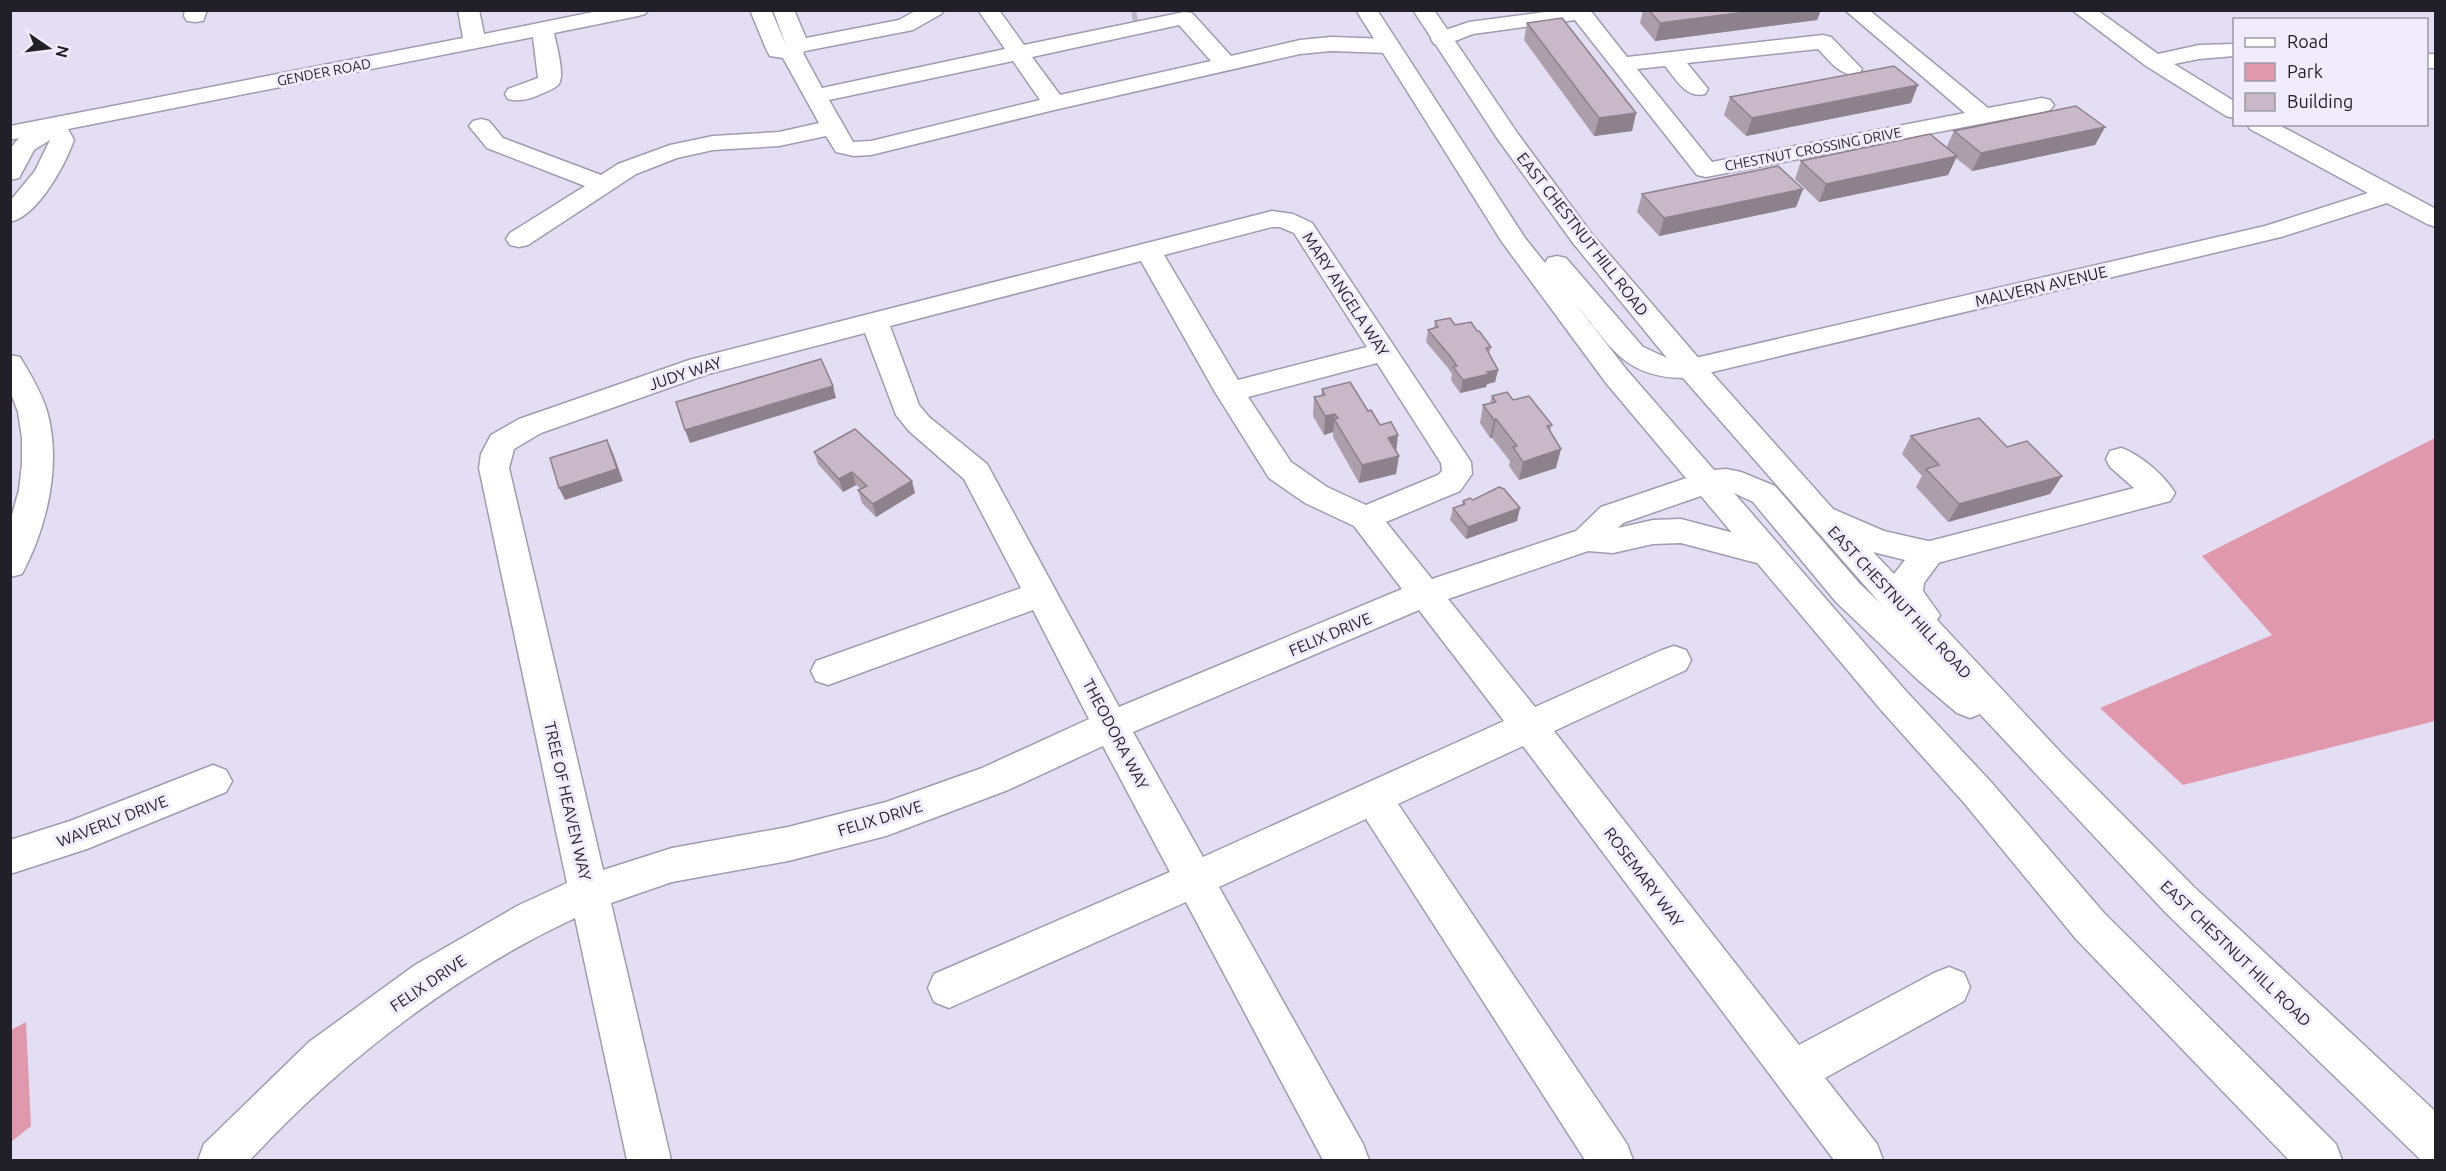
<svg xmlns="http://www.w3.org/2000/svg" width="2446" height="1171" viewBox="0 0 2446 1171" font-family="Ubuntu,sans-serif">
<style>
.green{fill:#df98ac}
.lines{fill:none;stroke-linecap:round;stroke-linejoin:round}
.minor-tunnel{stroke:#bcb8ca;stroke-width:24;stroke-dasharray:24 12;stroke-linecap:butt}
.minor-casing{stroke:#a09baf;stroke-width:3}
.major-casing{stroke:#a09baf;stroke-width:3}
.minor{fill:#fff;fill-rule:evenodd}
.major{fill:#fff;fill-rule:evenodd}
.wall{fill:#ad9eac}
.shaded-wall{fill:#8d818c}
.building{fill:#c9b8c8;stroke:#8d818c;stroke-width:1.5}
.labels{text-anchor:middle;dominant-baseline:central;stroke-width:6;stroke-linejoin:round;paint-order:stroke}
.far-street-label{font-size:14px;fill:#211f27;stroke:#f0ecfd}
.street-label{font-size:16px;fill:#211f27;stroke:#f0ecfd}
</style>
<rect width="100%" height="100%" fill="#e3def3"/>
<g class="green">
<polygon points="2435,438 2435,721 2183,785 2100,708 2272,635 2202,556"/>
<polygon points="26,1022 31,1126 11,1142 11,1030"/>
</g>
<g class="lines">
<polyline class="minor-tunnel" points="1131,11 1136,10"/>
<defs>
<g id="minor">
<polygon points="185,10 207,10 203,21 195,22 187,21 184,16"/>
<path d="M 458,10 L 479,10 L 484,34 L 603,10 L 648,10 L 645,14 L 638,16 L 554,33 C 556,44 566,77 558,85 C 554,89 546,92 541,94 C 531,99 519,102 508,99 L 505,94 L 508,89 L 538,78 L 533,37 L 68,129 L 74,140 C 65,165 38,216 10,222 L 10,201 L 35,171 L 50,140 L 34,150 L 19,178 L 10,180 L 10,149 L 19,138 L 10,140 L 10,126 L 463,38 Z"/>
<path d="M 750,10 L 771,10 L 786,45 L 773,10 L 794,10 L 806,38 L 899,20 L 917,10 L 944,10 L 941,14 L 913,30 L 805,51 L 803,53 L 822,88 L 1005,49 L 978,10 L 999,10 L 1024,45 L 1184,12 L 1192,13 L 1231,56 L 1300,40 L 1331,37 L 1389,39 L 1397,41 L 1400,46 L 1397,51 L 1389,53 L 1331,51 L 1300,54 L 1054,110 L 871,155 L 854,156 L 836,152 L 826,136 L 779,146 L 713,150 L 677,158 L 636,174 L 528,245 L 519,247 L 510,245 L 506,239 L 510,233 L 585,186 L 487,148 L 469,126 L 473,121 L 481,119 L 489,121 L 503,138 L 601,175 L 618,164 L 670,145 L 713,136 L 779,132 L 819,123 L 783,58 L 770,56 L 767,51 ZM 1179,25 L 1211,61 L 1060,95 L 1032,57 ZM 1013,61 L 1040,100 L 871,141 L 853,142 L 829,100 Z"/>
<path d="M 1561,10 L 1590,10 L 1627,57 L 1823,35 L 1831,37 L 1862,69 L 1859,74 C 1841,78 1830,61 1818,49 L 1687,63 L 1708,89 L 1705,94 C 1686,99 1676,79 1665,66 L 1637,69 L 1712,162 L 1965,113 L 1845,10 L 1869,10 L 1988,108 L 2042,98 L 2050,100 L 2054,105 L 2050,110 L 2042,112 L 1706,177 L 1697,175 L 1575,20 L 1473,34 L 1442,46 L 1434,44 L 1431,39 L 1434,34 L 1469,22 Z"/>
<polygon points="2072,10 2097,10 2158,54 2199,45 2234,44 2234,56 2199,59 2174,64 2234,101 2234,118 2226,116 2146,66"/>
<rect x="2426" y="54" width="10" height="14"/>
<polygon points="2247,124 2277,124 2436,209 2436,227 2427,224 2387,203 2281,237 1691,377 1681,375 1677,368 1681,361 1691,359 2265,226 2368,193 2250,129"/>
<path d="M 1272,211 L 1293,214 L 1312,223 L 1471,462 L 1472,474 L 1460,491 L 1386,522 L 1432,579 L 1576,531 L 1601,507 L 1707,471 L 1718,474 L 1722,482 L 1718,490 L 1623,523 L 1618,528 L 1653,520 L 1681,519 L 1779,545 L 1784,554 L 1779,563 L 1768,566 L 1681,543 L 1653,544 L 1613,553 L 1588,551 L 1448,599 L 1535,707 L 1662,650 L 1674,646 L 1686,650 L 1691,660 L 1686,670 L 1554,731 L 1799,1045 L 1934,973 L 1949,967 L 1964,973 L 1970,987 L 1964,1001 L 1825,1078 L 1877,1144 L 1883,1160 L 1834,1160 L 1523,746 L 1398,804 L 1627,1144 L 1633,1160 L 1585,1160 L 1366,819 L 1219,887 L 1363,1144 L 1369,1160 L 1323,1160 L 1186,902 L 949,1008 L 934,1002 L 928,988 L 934,974 L 1170,872 L 1103,746 L 1008,790 L 886,836 L 788,861 L 672,882 L 611,903 L 671,1160 L 627,1160 L 575,918 C 453,975 341,1062 250,1160 L 198,1160 L 204,1144 L 309,1042 L 415,965 L 519,905 L 567,883 L 479,468 L 481,454 L 491,435 L 519,419 L 689,360 ZM 1272,227 L 1280,227 L 1294,233 L 1367,347 L 1238,380 L 1164,255 ZM 1141,261 L 1215,392 L 1269,478 L 1305,503 L 1354,526 L 1402,589 L 1119,707 L 987,464 L 929,417 L 919,405 L 890,326 ZM 865,333 L 896,415 L 909,431 L 964,479 L 1021,588 L 816,661 L 811,671 L 816,681 L 828,685 L 1033,610 L 1089,719 L 982,768 L 886,802 L 788,827 L 672,848 L 603,870 L 509,468 L 514,449 L 541,433 L 708,374 ZM 1377,363 L 1441,463 L 1442,471 L 1438,475 L 1366,505 L 1327,487 L 1291,462 L 1248,397 ZM 1419,610 L 1504,721 L 1203,857 L 1133,732 Z"/>
<path d="M 10,355 L 20,357 C 31,375 41,392 47,411 C 62,464 47,527 22,574 L 10,577 L 10,522 L 19,490 L 22,464 L 22,438 L 18,412 L 10,391 Z"/>
<path d="M 2121,448 C 2140,454 2165,476 2175,493 L 2170,501 L 1930,565 L 1919,562 L 1914,553 L 1919,544 L 1930,541 L 2134,488 L 2110,467 L 2106,459 L 2110,451 Z"/>
<polygon points="213,765 226,770 232,781 226,792 87,849 10,874 10,840 70,821"/>
</g>
<path id="major" d="M 1356,10 L 1377,10 L 1525,238 L 1545,263 L 1548,258 L 1557,256 L 1566,258 L 1643,347 L 1667,358 L 1573,243 L 1497,138 L 1413,10 L 1434,10 L 1518,134 L 1591,233 L 1701,361 L 1833,509 L 1884,531 L 1941,544 L 1946,553 L 1924,583 L 1923,591 L 1940,615 L 1937,620 L 2064,756 L 2194,887 L 2436,1112 L 2436,1160 L 2420,1159 L 2166,913 L 1980,714 L 1970,718 L 1957,713 L 1918,680 L 1836,602 L 1753,502 L 1734,493 L 1905,690 L 1991,782 L 2104,913 L 2336,1144 L 2342,1160 L 2289,1160 L 2076,939 L 1965,804 L 1881,710 L 1606,383 L 1502,242 ZM 1575,303 C 1610,345 1623,377 1683,378 L 1880,603 L 1860,584 L 1775,486 L 1741,472 L 1726,469 L 1714,470 L 1626,369 ZM 1873,552 L 1905,560 L 1894,574 Z"/>
</defs>
<use href="#minor" class="minor-casing"/>
<use href="#major" class="major-casing"/>
<use href="#minor" class="minor"/>
<use href="#major" class="major"/>
</g>
<g class="wall">
<polygon points="1643,10 1821,10 1817,20 1655,41 1640,23"/>
<polygon points="1527,23 1636,113 1632,131 1594,136 1524,40"/>
<polygon points="1730,97 1911,103 1746,136 1724,115"/>
<polygon points="2105,127 2095,145 1972,171 1956,158 1948,175 1819,202 1795,179 1801,161 1946,148 1954,131"/>
<polygon points="1803,189 1796,207 1659,236 1637,212 1642,194"/>
<polygon points="1435,321 1477,331 1491,347 1489,354 1498,370 1495,382 1487,384 1486,387 1460,393 1451,380 1452,374 1448,368 1426,342 1428,330 1434,328"/>
<polygon points="1322,389 1368,411 1396,451 1396,474 1359,483 1333,437 1333,432 1324,435 1313,416 1314,397 1321,396"/>
<polygon points="1492,396 1513,400 1552,425 1550,431 1556,468 1519,480 1509,466 1510,461 1492,438 1490,438 1480,423 1483,405 1490,403"/>
<polygon points="1911,436 2007,447 2062,476 2050,494 1948,522 1916,487 1922,476 1902,454"/>
<polygon points="814,452 915,493 876,517 862,503 858,490 861,489 856,485 843,492 818,464"/>
<polygon points="1473,500 1517,521 1466,539 1450,520 1453,508 1462,505 1463,501"/>
</g>
<g class="shaded-wall">
<polygon points="1761,10 1821,10 1817,20 1655,41 1660,23"/>
<polygon points="1918,85 1911,103 1746,136 1752,118"/>
<polygon points="1636,113 1632,131 1594,136 1599,118"/>
<polygon points="2105,127 2095,145 1972,171 1981,153"/>
<polygon points="1957,156 1948,175 1819,202 1826,184"/>
<polygon points="1803,189 1796,207 1659,236 1664,218"/>
<polygon points="1498,370 1495,382 1487,384 1486,387 1460,393 1463,380"/>
<polygon points="833,386 836,398 690,443 685,430"/>
<polygon points="1335,414 1333,432 1324,435 1325,416"/>
<polygon points="1496,419 1492,438 1490,438 1494,420"/>
<polygon points="1398,435 1396,453 1388,438"/>
<polygon points="607,440 613,453 623,481 565,500 559,488"/>
<polygon points="1561,449 1556,468 1519,480 1523,462"/>
<polygon points="1399,456 1396,474 1359,483 1362,465"/>
<polygon points="852,472 856,485 843,492 839,479"/>
<polygon points="2062,476 2050,494 1948,522 1959,504"/>
<polygon points="912,481 915,493 876,517 873,504"/>
<polygon points="1520,508 1517,521 1466,539 1468,527"/>
</g>
<g class="building">
<polygon points="1649,10 1761,10 1660,23"/>
<polygon points="1562,18 1636,113 1599,118 1527,23"/>
<polygon points="1894,66 1918,85 1752,118 1730,97"/>
<polygon points="2076,106 2105,127 1981,153 1954,131"/>
<polygon points="1930,134 1957,156 1826,184 1801,161"/>
<polygon points="1778,166 1803,189 1664,218 1642,194"/>
<polygon points="1450,318 1455,325 1471,322 1477,331 1479,331 1491,347 1486,348 1498,370 1487,372 1489,374 1463,380 1453,367 1457,366 1450,356 1428,330 1438,327 1435,321"/>
<polygon points="821,359 833,386 685,430 676,402"/>
<polygon points="1350,382 1368,411 1371,410 1380,425 1391,422 1398,435 1388,438 1399,456 1362,465 1334,419 1338,418 1335,414 1325,416 1314,397 1325,395 1322,389"/>
<polygon points="1507,392 1513,400 1529,396 1552,425 1547,426 1561,449 1523,462 1513,447 1517,446 1496,419 1494,420 1483,405 1496,402 1492,396"/>
<polygon points="1979,418 2007,447 2027,441 2062,476 1959,504 1926,469 1939,465 1911,436"/>
<polygon points="855,429 912,481 873,504 858,490 867,486 852,472 839,479 814,452"/>
<polygon points="607,440 617,469 559,488 550,458"/>
<polygon points="1499,487 1504,489 1520,508 1468,527 1453,508 1465,504 1463,501 1470,498 1473,500"/>
</g>
<g class="labels">
<g class="far-street-label">
<text transform="translate(324 72) rotate(-11)">GENDER ROAD</text>
<text transform="translate(1813 149) rotate(-11)">CHESTNUT CROSSING DRIVE</text>
</g>
<g class="street-label">
<text transform="translate(1583 234) rotate(52)">EAST CHESTNUT HILL ROAD</text>
<text transform="translate(2041 286) rotate(-13)">MALVERN AVENUE</text>
<text transform="translate(1346 294) rotate(57)">MARY ANGELA WAY</text>
<text transform="translate(685 373) rotate(-18)">JUDY WAY</text>
<text transform="translate(1900 602) rotate(47)">EAST CHESTNUT HILL ROAD</text>
<text transform="translate(1330 634) rotate(-23)">FELIX DRIVE</text>
<text transform="translate(1116 734) rotate(62)">THEODORA WAY</text>
<text transform="translate(568 801) rotate(77)">TREE OF HEAVEN WAY</text>
<text transform="translate(880 818) rotate(-17)">FELIX DRIVE</text>
<text transform="translate(112 821) rotate(-21)">WAVERLY DRIVE</text>
<text transform="translate(1644 877) rotate(53)">ROSEMARY WAY</text>
<text transform="translate(2236 953) rotate(44)">EAST CHESTNUT HILL ROAD</text>
<text transform="translate(428 983) rotate(-34)">FELIX DRIVE</text>
</g>
</g>
<rect width="2446" height="1171" fill="none" stroke="#211f27" stroke-width="24"/>
<rect x="2233" y="18" width="195" height="108" fill="#f0ecfd" stroke="#9d9aa7" stroke-width="1.5"/>
<rect x="2245" y="38" width="30" height="9" fill="#ffffff" stroke="#9d9aa7" stroke-width="1.5"/>
<text x="2287" y="48" font-size="18" fill="#211f27">Road</text>
<rect x="2245" y="63" width="30" height="18" fill="#df98ac" stroke="#9d9aa7" stroke-width="1.5"/>
<text x="2287" y="78" font-size="18" fill="#211f27">Park</text>
<rect x="2245" y="93" width="30" height="18" fill="#c9b8c8" stroke="#9d9aa7" stroke-width="1.5"/>
<text x="2287" y="108" font-size="18" fill="#211f27">Building</text>
<g transform="translate(48 48) rotate(104)" stroke="#f0ecfd" stroke-width="4.5" paint-order="stroke">
<path d="M0-4.5L10 22L0 15L-10 22Z" fill="#211f27"/>
<text y="-9" font-size="16" font-weight="bold" text-anchor="middle" fill="#211f27">N</text>
</g>
</svg>
